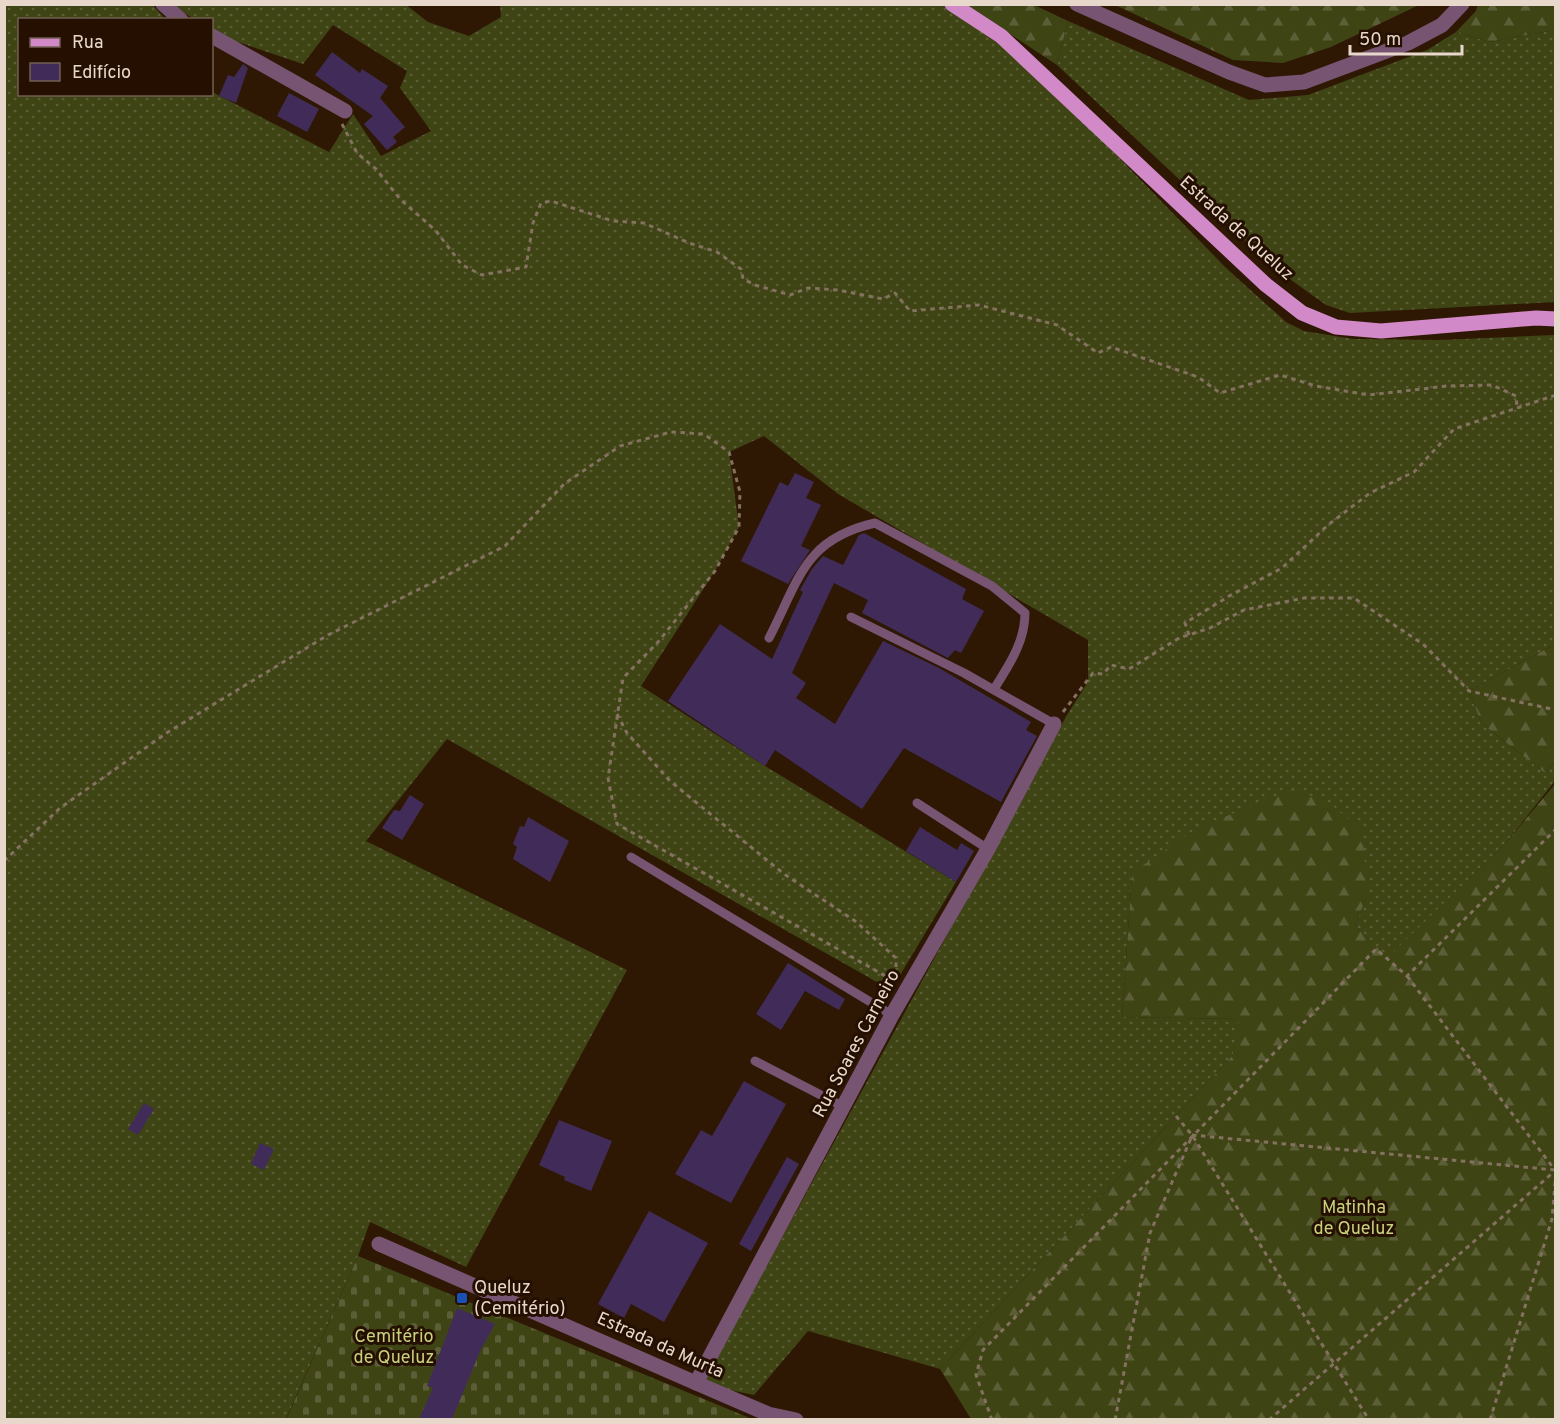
<svg xmlns="http://www.w3.org/2000/svg" width="1560" height="1424" viewBox="0 0 1560 1424" font-family="Overpass,sans-serif">
<style>
.grass{fill:url(#grass-dots)}
.forest{fill:url(#forest-firs)}
.cemetery{fill:url(#cemetery-stones)}
.building{fill:#412c59}
.lines{fill:none;stroke-linecap:round;stroke-linejoin:round}
.path{stroke:#847160;stroke-width:3;stroke-dasharray:4.5 4.5;stroke-linecap:butt}
.service{stroke:#775472;stroke-width:9}
.minor{stroke:#775472;stroke-width:15}
.tertiary{stroke:#775472;stroke-width:15}
.primary{stroke:#d189c7;stroke-width:15}
.transit-dot{fill:#1a4fb4;stroke:#240f00;stroke-width:2}
.labels{text-anchor:middle;dominant-baseline:central;stroke-width:6;stroke-linejoin:round;paint-order:stroke}
.street-label{font-size:18px;fill:#e7d8cb;stroke:#240f00}
.park-label{font-size:18px;fill:#c8d27c;stroke:#240f00}
.poi-label{font-size:18px;fill:#e7d8cb;stroke:#240f00;text-anchor:start}
</style>
<defs>
<pattern id="grass-dots" width="8" height="8" patternUnits="userSpaceOnUse" patternTransform="scale(1.5)"><rect width="8" height="8" fill="#3f4415"/><path d="M2 2h.1M6 6h.1" fill="none" stroke="#5b5e36" stroke-width="1.8" stroke-linecap="round"/></pattern>
<pattern id="forest-firs" width="22" height="20" patternUnits="userSpaceOnUse" patternTransform="scale(1.5)"><rect width="22" height="20" fill="#3f4415"/><path d="M5 1l3.5 6h-7zM16 11l3.5 6h-7z" fill="#5b5e36"/></pattern>
<pattern id="cemetery-stones" width="16" height="16" patternUnits="userSpaceOnUse" patternTransform="scale(1.5)"><rect width="16" height="16" fill="#3f4415"/><path d="M2 7V4a2 2 0 0 1 4 0v3zM10 15v-3a2 2 0 0 1 4 0v3z" fill="#5b5e36"/></pattern>
</defs>
<rect width="100%" height="100%" fill="#2e1804"/>
<g class="grass">
<polygon points="5,5 153,5 165,19 20,20 20,94 212,94 212,92 329,152 353,114 381,156 431,131 400,88 407,71 333,25 303,64 235,41 212,29 212,20 194,19 171,5 406,5 428,22 469,36 501,17 500,5 952,5 1001,36 1225,267 1286,322 1304,331 1353,339 1440,340 1555,335 1555,644 1469,691 1481,723 1545,773 1555,761 1555,781 1504,845 1388,958 1355,925 1368,894 1132,873 1122,1017 1240,1019 1233,1055 940,1369 808,1331 754,1395 696,1383 707,1375 1067,715 1088,682 1088,640 838,494 764,436 729,452 739,527 715,571 641,686 765,766 956,882 891,990 447,739 366,841 627,970 466,1267 370,1222 358,1256 286,1419 5,1420"/>
<polygon points="1068,21 1249,100 1308,95 1427,50 1456,32 1490,42 1555,30 1555,302 1350,313 1326,305 1273,267 1057,65"/>
</g>
<g class="forest">
<polygon points="1478,4 1555,5 1555,30 1490,42 1456,32 1476,11"/>
<polygon points="966,5 1034,5 1068,21 1057,65"/>
<polygon points="1115,5 1419,5 1331,47 1283,63 1233,60"/>
<polygon points="1555,644 1555,761 1545,773 1481,723 1469,691"/>
<polygon points="1555,784 1555,1419 971,1419 940,1369 1233,1055 1239,1019 1122,1017 1132,873 1197,828 1291,790 1326,800 1362,831 1368,894 1355,925 1388,957 1504,845"/>
</g>
<polygon class="cemetery" points="358,1256 752,1419 286,1420"/>
<g class="building">
<polygon points="332,52 360,73 362,69 388,86 380,98 405,127 393,137 397,142 387,150 364,124 373,116 315,75"/>
<polygon points="243,64 248,68 236,103 219,96 228,75 234,77"/>
<polygon points="289,93 319,109 307,132 277,116"/>
<polygon points="795,473 814,482 806,498 821,505 801,546 810,550 788,584 741,561 780,482 788,486"/>
<polygon points="864,533 966,589 962,599 984,611 961,653 955,650 948,658 862,613 868,600 834,583 792,673 806,683 796,698 835,724 883,641 939,668 1031,722 1026,730 1037,736 1001,802 904,748 862,809 775,750 765,766 668,701 720,624 772,659 803,592 800,590 812,569 823,556 843,565 859,535"/>
<polygon points="410,795 424,804 402,840 382,828 394,810 400,811"/>
<polygon points="528,817 569,841 550,882 513,859 517,847 513,844 520,826 524,827"/>
<polygon points="920,827 957,850 961,843 974,851 956,882 906,851"/>
<polygon points="788,963 845,999 839,1010 805,991 781,1030 756,1014"/>
<polygon points="744,1081 786,1104 731,1203 675,1174 701,1130 712,1136"/>
<polygon points="144,1103 154,1109 138,1135 128,1129"/>
<polygon points="559,1120 612,1141 591,1191 564,1180 565,1177 539,1165"/>
<polygon points="260,1143 274,1149 264,1170 251,1164"/>
<polygon points="787,1157 799,1164 751,1251 739,1244"/>
<polygon points="649,1211 708,1243 664,1322 631,1304 624,1318 598,1304"/>
<polygon points="457,1308 495,1324 481,1349 452,1419 419,1419 433,1388 427,1386"/>
</g>
<g class="lines">
<g class="path">
<polyline points="342,124 357,153 376,169 400,199 436,231 462,265 482,275 526,267 533,223 541,203 551,201 613,221 644,223 689,243 717,252 741,269 743,279 755,285 790,295 808,288 838,290 883,299 895,293 910,311 979,305 1057,325 1098,353 1111,347 1198,377 1220,393 1280,375 1316,386 1369,395 1447,386 1492,385 1516,396 1517,408"/>
<polyline points="1189,635 1185,623 1231,595 1282,568 1328,525 1370,493 1414,472 1454,429 1556,395"/>
<polyline points="1063,712 1093,673 1103,674 1111,665 1129,669 1179,638 1210,628 1244,610 1304,598 1354,598 1424,645 1469,691 1556,710"/>
<polyline points="617,714 627,733 670,781 784,874 855,921 896,958 896,977"/>
<polyline points="4,861 60,808 168,732 328,635 505,546 564,484 620,446 671,432 704,434 729,452 740,492 739,527 715,571 658,642 623,678 608,778 617,824 896,982"/>
<polyline points="1407,976 1555,1170"/>
<polyline points="1176,1116 1192,1135 1369,1420"/>
<polyline points="1192,1135 1555,1170"/>
<polyline points="992,1420 976,1375 983,1350 1376,949 1407,976 1556,829"/>
<polyline points="1115,1420 1150,1233 1192,1136"/>
<polyline points="1269,1420 1556,1170"/>
<polyline points="1490,1420 1552,1219 1556,1172"/>
</g>
<g class="service">
<polyline points="851,617 964,673 1054,724"/>
<path d="M 769,638 C 799,580 804,539 875,523 L 992,586 L 1025,613 C 1025,642 1009,665 994,689"/>
<polyline points="917,803 988,849"/>
<polyline points="631,857 892,1015"/>
<polyline points="755,1061 844,1107"/>
</g>
<g class="minor">
<polyline points="163,4 181,20"/>
<polyline points="212,36 345,111"/>
<polyline points="696,1383 892,1015 988,849 1054,724"/>
</g>
<g class="tertiary">
<polyline points="1077,4 1229,72 1265,85 1304,82 1408,43 1442,25 1462,4"/>
<polyline points="379,1244 696,1383 768,1414 796,1420"/>
</g>
<polyline class="primary" points="952,4 1001,36 1265,284 1302,313 1336,327 1381,331 1536,318 1556,319"/>
</g>
<rect class="transit-dot" x="456" y="1292" width="12" height="12" rx="3"/>
<g class="labels">
<g class="street-label">
<text transform="translate(1236 229) rotate(42)">Estrada de Queluz</text>
<text transform="translate(857 1044) rotate(-62)">Rua Soares Carneiro</text>
<text transform="translate(660 1346) rotate(24)">Estrada da Murta</text>
</g>
<g class="park-label">
<text x="1354" y="1208">Matinha<tspan x="1354" dy="21">de Queluz</tspan></text>
<text x="394" y="1337">Cemitério<tspan x="394" dy="21">de Queluz</tspan></text>
</g>
<g class="poi-label">
<text x="474" y="1288">Queluz<tspan x="474" dy="21">(Cemitério)</tspan></text>
</g>
</g>
<rect width="1560" height="1424" fill="none" stroke="#e7d8cb" stroke-width="12"/>
<rect x="18" y="18" width="195" height="78" fill="#240f00" stroke="#725f51" stroke-width="1.5"/>
<rect x="30" y="38" width="30" height="9" fill="#d189c7" stroke="#725f51" stroke-width="1.5"/>
<text x="72" y="48" font-size="18" fill="#e7d8cb">Rua</text>
<rect x="30" y="63" width="30" height="18" fill="#412c59" stroke="#725f51" stroke-width="1.5"/>
<text x="72" y="78" font-size="18" fill="#e7d8cb">Edifício</text>
<path d="M1350 45v9h112v-9" fill="none" stroke="#e7d8cb" stroke-width="3"/>
<text x="1359" y="45" font-size="18" fill="#e7d8cb" stroke="#240f00" stroke-width="4.5" paint-order="stroke">50 m</text>
</svg>
